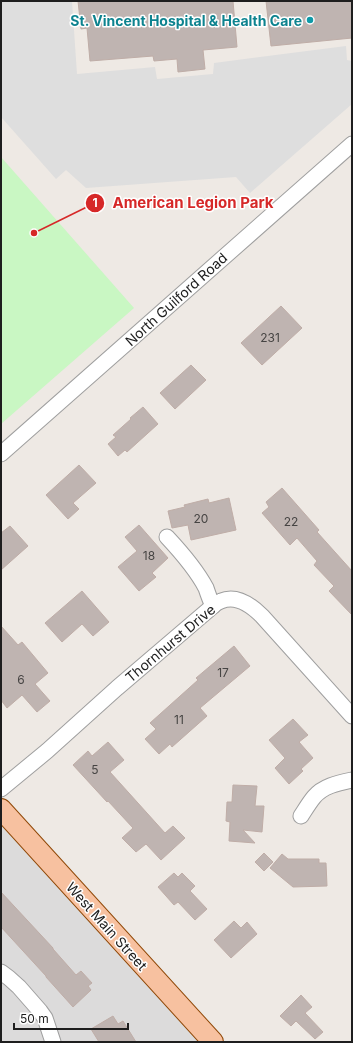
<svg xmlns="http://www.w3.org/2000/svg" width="353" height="1043" viewBox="0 0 353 1043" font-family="Inter,sans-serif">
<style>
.residential{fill:#dcdbdb}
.park{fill:#c9f7c3}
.parking{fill:#dedede}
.building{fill:#bfb4b1;stroke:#bfada7}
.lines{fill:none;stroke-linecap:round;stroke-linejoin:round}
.minor-casing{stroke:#9f9f9f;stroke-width:17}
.major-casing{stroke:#904807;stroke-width:22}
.minor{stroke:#fff;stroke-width:15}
.major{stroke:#f7c1a0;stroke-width:20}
.culture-dot{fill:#0f9aa8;stroke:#fff;stroke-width:1.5}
.labels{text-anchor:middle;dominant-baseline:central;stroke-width:3;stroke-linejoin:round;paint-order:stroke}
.number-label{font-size:12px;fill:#464443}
.culture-label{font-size:14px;font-weight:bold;fill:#0d838f;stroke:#fff;text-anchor:end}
.street-label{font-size:14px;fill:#1e1e1e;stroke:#fff}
.leader{fill:none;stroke:#d62828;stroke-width:1.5}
.callout-dot{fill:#d62828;stroke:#fff;stroke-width:1.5}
.mark-label{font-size:12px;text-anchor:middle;font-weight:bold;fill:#fff}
.callout-label{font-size:15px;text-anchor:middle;font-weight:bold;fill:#d62828;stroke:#fff;stroke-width:3;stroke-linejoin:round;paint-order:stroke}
</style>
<rect width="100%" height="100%" fill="#eee9e4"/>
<polygon class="residential" points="1,820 201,1042 1,1042"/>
<polygon class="park" points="1,157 134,308 1,424"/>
<polygon class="parking" points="1,1 72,1 77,74 155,67 157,79 213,74 214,63 346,46 347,60 352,61 352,104 250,193 236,177 86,188 66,170 56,179 1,117"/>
<g class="building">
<polygon points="78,1 233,1 237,47 203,50 205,69 178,72 177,59 154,61 153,56 90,61 87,28 81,29"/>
<polygon points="266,1 352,1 352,38 271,46"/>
<polygon points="281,306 302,328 262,365 241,343"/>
<polygon points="191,365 206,380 175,409 160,393"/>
<polygon points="143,407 158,424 127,452 125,450 118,456 108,444 116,437 113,435 131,419 130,418"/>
<polygon points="79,465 96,483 73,503 79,509 68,519 46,495"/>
<polygon points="282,488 319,530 317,532 352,571 352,615 329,591 334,586 314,565 317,561 297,538 290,545 262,513 269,507 266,502"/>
<polygon points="229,498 236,530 191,540 188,525 172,528 168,511 185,507 184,505 208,499 209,503"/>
<polygon points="139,525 168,558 152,573 156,577 139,591 118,567 137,551 125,537"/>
<polygon points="10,526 28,546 1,570 1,533"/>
<polygon points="82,591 109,622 93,636 82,624 62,642 45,623"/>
<polygon points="1,626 18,645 22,642 48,673 35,684 50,701 37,712 22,695 7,708 1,700"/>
<polygon points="234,646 250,666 200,708 207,716 172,747 170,744 159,754 145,739 156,729 150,723 198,680 196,678"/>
<polygon points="293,719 308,735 299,742 313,758 301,769 303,771 289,784 275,768 285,758 269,740"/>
<polygon points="108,742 124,760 110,772 165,833 173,826 185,838 161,860 146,844 136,852 122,838 133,828 108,801 107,802 73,765 88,751 92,756"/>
<polygon points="233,785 257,786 255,806 264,806 262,832 243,830 255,843 229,841 230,822 226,821 227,802 232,802"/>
<polygon points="264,853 273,862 264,871 255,862"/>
<polygon points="282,854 288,859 319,859 319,863 326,863 327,886 293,887 270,868"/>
<polygon points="174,873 178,877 182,873 195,886 190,891 207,909 195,920 178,902 174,905 158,887"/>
<polygon points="1,892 53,948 53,949 76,975 81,971 92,983 88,986 91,990 73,1007 46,977 46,976 1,927"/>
<polygon points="234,921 241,928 247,922 257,934 231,958 214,940"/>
<polygon points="301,995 312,1007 305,1013 323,1032 315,1039 296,1021 291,1026 280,1016"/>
<polygon points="113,1016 118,1024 123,1021 136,1042 99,1042 91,1029"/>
</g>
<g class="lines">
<defs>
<g id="minor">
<polyline points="1,454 352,144"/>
<path d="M 167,537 C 181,552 196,569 206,588 C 208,594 210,600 213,606"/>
<path d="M 1,789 L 47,751 L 117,688 L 213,606 C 215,604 218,602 221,601 C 237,594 252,606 262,616 L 352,716"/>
<path d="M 301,816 C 305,810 309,803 314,797 C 323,786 338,783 352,780"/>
<polyline points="1,972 9,978 19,987 40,1011 45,1018 53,1042"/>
</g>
<polyline id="major" points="1,809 213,1042"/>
</defs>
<use href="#minor" class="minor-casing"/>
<use href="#major" class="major-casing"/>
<use href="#minor" class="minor"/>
<use href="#major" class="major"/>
</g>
<circle class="culture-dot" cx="310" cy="20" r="4"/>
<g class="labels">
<g class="number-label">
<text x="270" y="337">231</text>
<text x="201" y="518">20</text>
<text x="291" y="521">22</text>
<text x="149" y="555">18</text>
<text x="223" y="672">17</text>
<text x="21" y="679">6</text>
<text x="179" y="719">11</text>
<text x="95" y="769">5</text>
</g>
<g class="culture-label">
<text x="302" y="20">St. Vincent Hospital &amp; Health Care</text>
</g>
<g class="street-label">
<text transform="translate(176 299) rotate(-42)">North Guilford Road</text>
<text transform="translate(170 643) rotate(-40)">Thornhurst Drive</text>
<text transform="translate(107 926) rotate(48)">West Main Street</text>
</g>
</g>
<path class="leader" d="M34 233L95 203"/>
<g class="callout-dot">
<circle cx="34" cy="233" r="4"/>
<circle cx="95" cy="203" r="10"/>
</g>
<g class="mark-label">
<text x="95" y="207">1</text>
</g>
<g class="callout-label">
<text x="193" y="208">American Legion Park</text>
</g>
<rect width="353" height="1043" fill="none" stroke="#1e1e1e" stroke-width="4"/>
<path d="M14 1023v6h114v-6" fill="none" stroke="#1e1e1e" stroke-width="2"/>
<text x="20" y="1023" font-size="12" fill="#1e1e1e" stroke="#ffffff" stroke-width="3" paint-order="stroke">50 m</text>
</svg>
